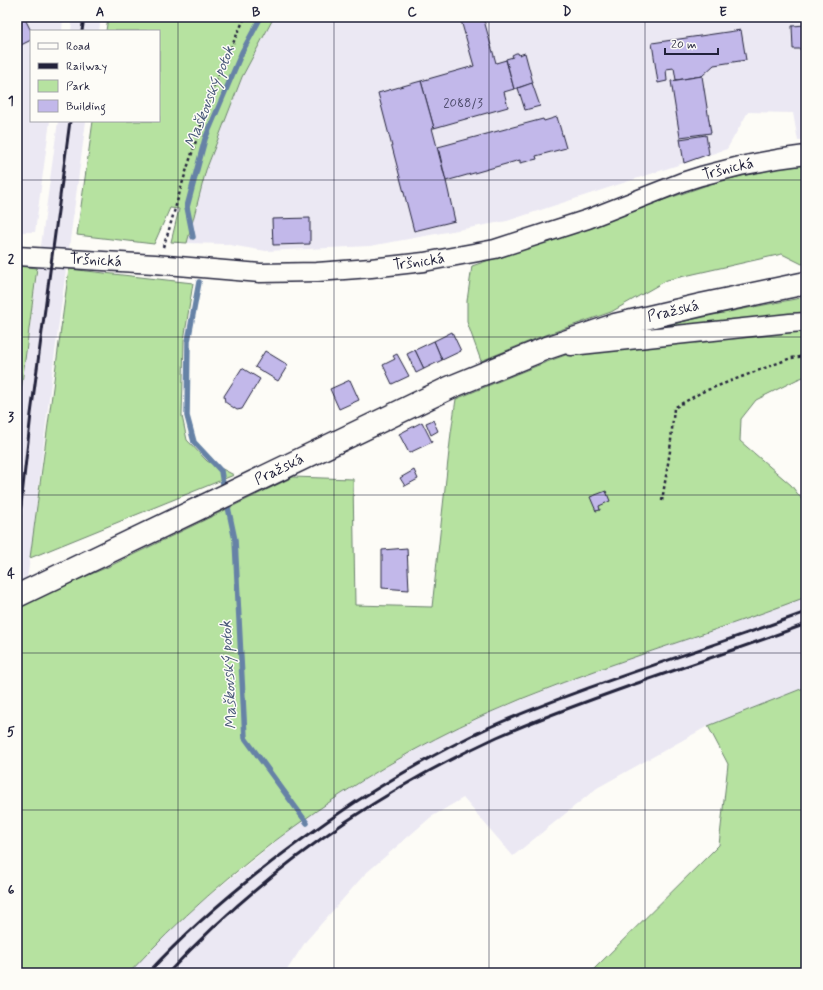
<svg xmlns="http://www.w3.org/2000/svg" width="823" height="990" viewBox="0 0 823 990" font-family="Mynerve,sans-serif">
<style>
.built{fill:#ebe8f3}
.green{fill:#b6e2a0;stroke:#6c826e}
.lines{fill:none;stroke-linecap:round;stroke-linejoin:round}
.stream{stroke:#6682a6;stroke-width:5.5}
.building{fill:#c2b8ea;stroke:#22223b}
.minor-casing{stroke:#22223b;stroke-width:21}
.major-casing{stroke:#22223b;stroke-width:25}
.path{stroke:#22223b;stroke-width:2.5;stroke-dasharray:3 3;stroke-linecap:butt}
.minor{stroke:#fdfcf7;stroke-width:18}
.major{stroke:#fdfcf7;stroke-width:22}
.rail{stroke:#22223b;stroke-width:3}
.grid{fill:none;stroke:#22223b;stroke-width:1;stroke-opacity:0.55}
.labels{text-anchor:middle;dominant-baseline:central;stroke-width:3;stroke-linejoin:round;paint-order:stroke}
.number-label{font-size:13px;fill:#4a4867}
.street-label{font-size:15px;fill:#22223b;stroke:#fdfcf7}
.water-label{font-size:16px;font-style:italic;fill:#4a5a7a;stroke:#fdfcf7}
.neatline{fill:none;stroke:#22223b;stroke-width:1.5}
.grid-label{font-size:13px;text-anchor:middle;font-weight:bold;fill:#22223b}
</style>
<rect width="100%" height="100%" fill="#fdfcf7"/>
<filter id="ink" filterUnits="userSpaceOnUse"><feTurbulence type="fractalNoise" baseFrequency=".025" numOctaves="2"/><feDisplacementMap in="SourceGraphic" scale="8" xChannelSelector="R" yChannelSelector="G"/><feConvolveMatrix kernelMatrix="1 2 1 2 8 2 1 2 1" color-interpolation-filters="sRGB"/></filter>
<g filter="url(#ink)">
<g class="built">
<polygon points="17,17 63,17 62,31 31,31 31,121 50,121 35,232 17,232"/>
<polygon points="73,17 101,17 99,31 71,31"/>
<polygon points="274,17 806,17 806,140 798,141 793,113 748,112 727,149 507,221 370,246 266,251 224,244 187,243 206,170 242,77"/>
<polygon points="58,121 86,121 51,382 30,558 17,649 17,422"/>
<polygon points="806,597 806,687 708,726 597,788 513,856 463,798 431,817 365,874 306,941 285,973 129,973 159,941 204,900 296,825 335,798 372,775 431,741 484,715 593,671"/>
</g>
<g class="green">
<polygon points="108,17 274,17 242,77 206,170 187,243 171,242 179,209 170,208 154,244 77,235 93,121 159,121 159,31 106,31"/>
<polygon points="806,164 806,263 802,264 782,254 667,280 611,312 540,337 481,361 467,322 467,301 472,266 719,181 793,165"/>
<polygon points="17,266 37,268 17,421"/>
<polygon points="69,269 193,283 184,340 182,416 187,440 207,461 234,475 30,558"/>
<path d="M 806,297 L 806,376 L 798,379 L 756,400 L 741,419 L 740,441 L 791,485 L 803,501 L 806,502 L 806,597 C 699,638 588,668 484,715 C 354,774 226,868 129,973 L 17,973 L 17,649 L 22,604 L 110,566 L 293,477 L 353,479 L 355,605 L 432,607 L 451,433 L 456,399 C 510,377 563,353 619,338 C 680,320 744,309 806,297 Z"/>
<polygon points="806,687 806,973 590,973 719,845 728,764 708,726"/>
</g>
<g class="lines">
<g class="stream">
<polyline points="193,237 187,207 205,139 242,52 261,17"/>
<polyline points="199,282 188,341 187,416 194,442 221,471 223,484"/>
<polyline points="228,507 235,540 245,738 307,823"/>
</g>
</g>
<g class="building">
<polygon points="17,17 24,17 31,31 31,40 17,47"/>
<polygon points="460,17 483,17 496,63 506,60 514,89 504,92 508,107 434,128 421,81 474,66"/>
<polygon points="806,25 806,49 793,49 792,26"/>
<polygon points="741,30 746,60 714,65 702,76 676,80 674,68 666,69 667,81 658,83 652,43"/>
<polygon points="516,53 518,53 519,55 525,53 533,83 514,89 506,59 513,57 512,55"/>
<polygon points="702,76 711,133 680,137 671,81"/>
<polygon points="421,81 434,128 432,128 446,181 455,221 414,231 378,93"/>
<polygon points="532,83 540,106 525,110 518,88"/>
<polygon points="557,117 566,148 536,156 537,159 520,163 520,160 446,181 438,147 543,119 544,121"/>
<polygon points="706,135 709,154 684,163 680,139"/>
<polygon points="310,218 310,244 273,245 272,219"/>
<polygon points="452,332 461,351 442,360 434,341"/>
<polygon points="434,341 442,360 424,369 415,350"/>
<polygon points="415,350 424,369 416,373 407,354"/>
<polygon points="265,351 288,365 278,381 255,367"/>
<polygon points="397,354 409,376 392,384 383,365 395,359 393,356"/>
<polygon points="242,368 260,379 242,409 237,410 225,402 224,396"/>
<polygon points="350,380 359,400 339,409 330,389"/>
<polygon points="433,420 438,431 431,435 426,423"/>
<polygon points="422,422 432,442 409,453 399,434"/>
<polygon points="414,470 418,479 405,486 400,478"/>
<polygon points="606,491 610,501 599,506 600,510 596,511 590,497"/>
<polygon points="407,548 409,590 382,588 382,550"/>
</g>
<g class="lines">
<defs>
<g id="minor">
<path id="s1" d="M 17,256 L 155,264 L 260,273 L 317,272 L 371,268 L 424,262 L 495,249 L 588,219 L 682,182 L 701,176 L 740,166 L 777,159 L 806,155"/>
<polyline points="571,346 790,323 806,322"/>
</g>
<g id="major">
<path id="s2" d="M 17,596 L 451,387 L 544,349 L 615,325 L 701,305 L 806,283"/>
</g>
</defs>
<use href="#minor" class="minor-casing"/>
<use href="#major" class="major-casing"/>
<g class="path">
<polyline points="163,247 168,233 183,181 214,85 245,17"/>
<polyline points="662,501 670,451 674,408 702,392 791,358 806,356"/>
</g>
<use href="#minor" class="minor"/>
<use href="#major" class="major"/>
<g class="rail">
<polyline points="82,31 84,17"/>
<polyline points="17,541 31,414 70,121"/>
<path d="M 148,973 C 209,907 282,851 357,801 C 400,774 444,748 490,727 C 593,682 701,651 806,612"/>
<path d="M 168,973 C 261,874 373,794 497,737 C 542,717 588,701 635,684 C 692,664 749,645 806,624"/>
</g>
</g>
</g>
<path class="grid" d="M 178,17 L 178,973M 334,17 L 334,973M 489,17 L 489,973M 645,17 L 645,973M 17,180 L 806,180M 17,337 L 806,337M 17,495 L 806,495M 17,653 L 806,653M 17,810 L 806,810"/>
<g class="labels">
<g class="number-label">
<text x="463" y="103">2088/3</text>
</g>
<g class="street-label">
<text stroke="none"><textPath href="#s1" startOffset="727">Tršnická</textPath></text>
<text stroke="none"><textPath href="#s1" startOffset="79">Tršnická</textPath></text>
<text stroke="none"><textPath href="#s1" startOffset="403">Tršnická</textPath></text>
<text stroke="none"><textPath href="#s2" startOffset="717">Pražská</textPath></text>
<text stroke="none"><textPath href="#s2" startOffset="291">Pražská</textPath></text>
</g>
<g class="water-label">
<text transform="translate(210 97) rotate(-68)">Maškovský potok</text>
<text transform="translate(229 675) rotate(-93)">Maškovský potok</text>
</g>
</g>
<rect width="823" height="990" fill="none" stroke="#fdfcf7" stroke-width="44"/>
<rect x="30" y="30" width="130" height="92" fill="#fdfcf7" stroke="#a5a5ac"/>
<rect x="38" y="43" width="20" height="6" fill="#fdfcf7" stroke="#a5a5ac"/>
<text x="66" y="50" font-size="12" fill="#22223b">Road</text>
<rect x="38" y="63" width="20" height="6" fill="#22223b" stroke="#a5a5ac"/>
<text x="66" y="70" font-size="12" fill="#22223b">Railway</text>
<rect x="38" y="80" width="20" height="12" fill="#b6e2a0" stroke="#a5a5ac"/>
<text x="66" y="90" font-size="12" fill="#22223b">Park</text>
<rect x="38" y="100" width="20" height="12" fill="#c2b8ea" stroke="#a5a5ac"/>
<text x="66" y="110" font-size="12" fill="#22223b">Building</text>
<path d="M665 48v6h53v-6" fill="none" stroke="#22223b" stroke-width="2"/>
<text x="671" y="48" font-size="12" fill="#22223b" stroke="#fdfcf7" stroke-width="3" paint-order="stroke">20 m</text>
<rect x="22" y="22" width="779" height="946" class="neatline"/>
<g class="grid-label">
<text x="100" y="16">A</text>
<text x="256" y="16">B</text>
<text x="412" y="16">C</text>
<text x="567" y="16">D</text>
<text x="723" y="16">E</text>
<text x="11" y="105">1</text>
<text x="11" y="263">2</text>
<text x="11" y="421">3</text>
<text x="11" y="578">4</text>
<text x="11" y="736">5</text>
<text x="11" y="894">6</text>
</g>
</svg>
